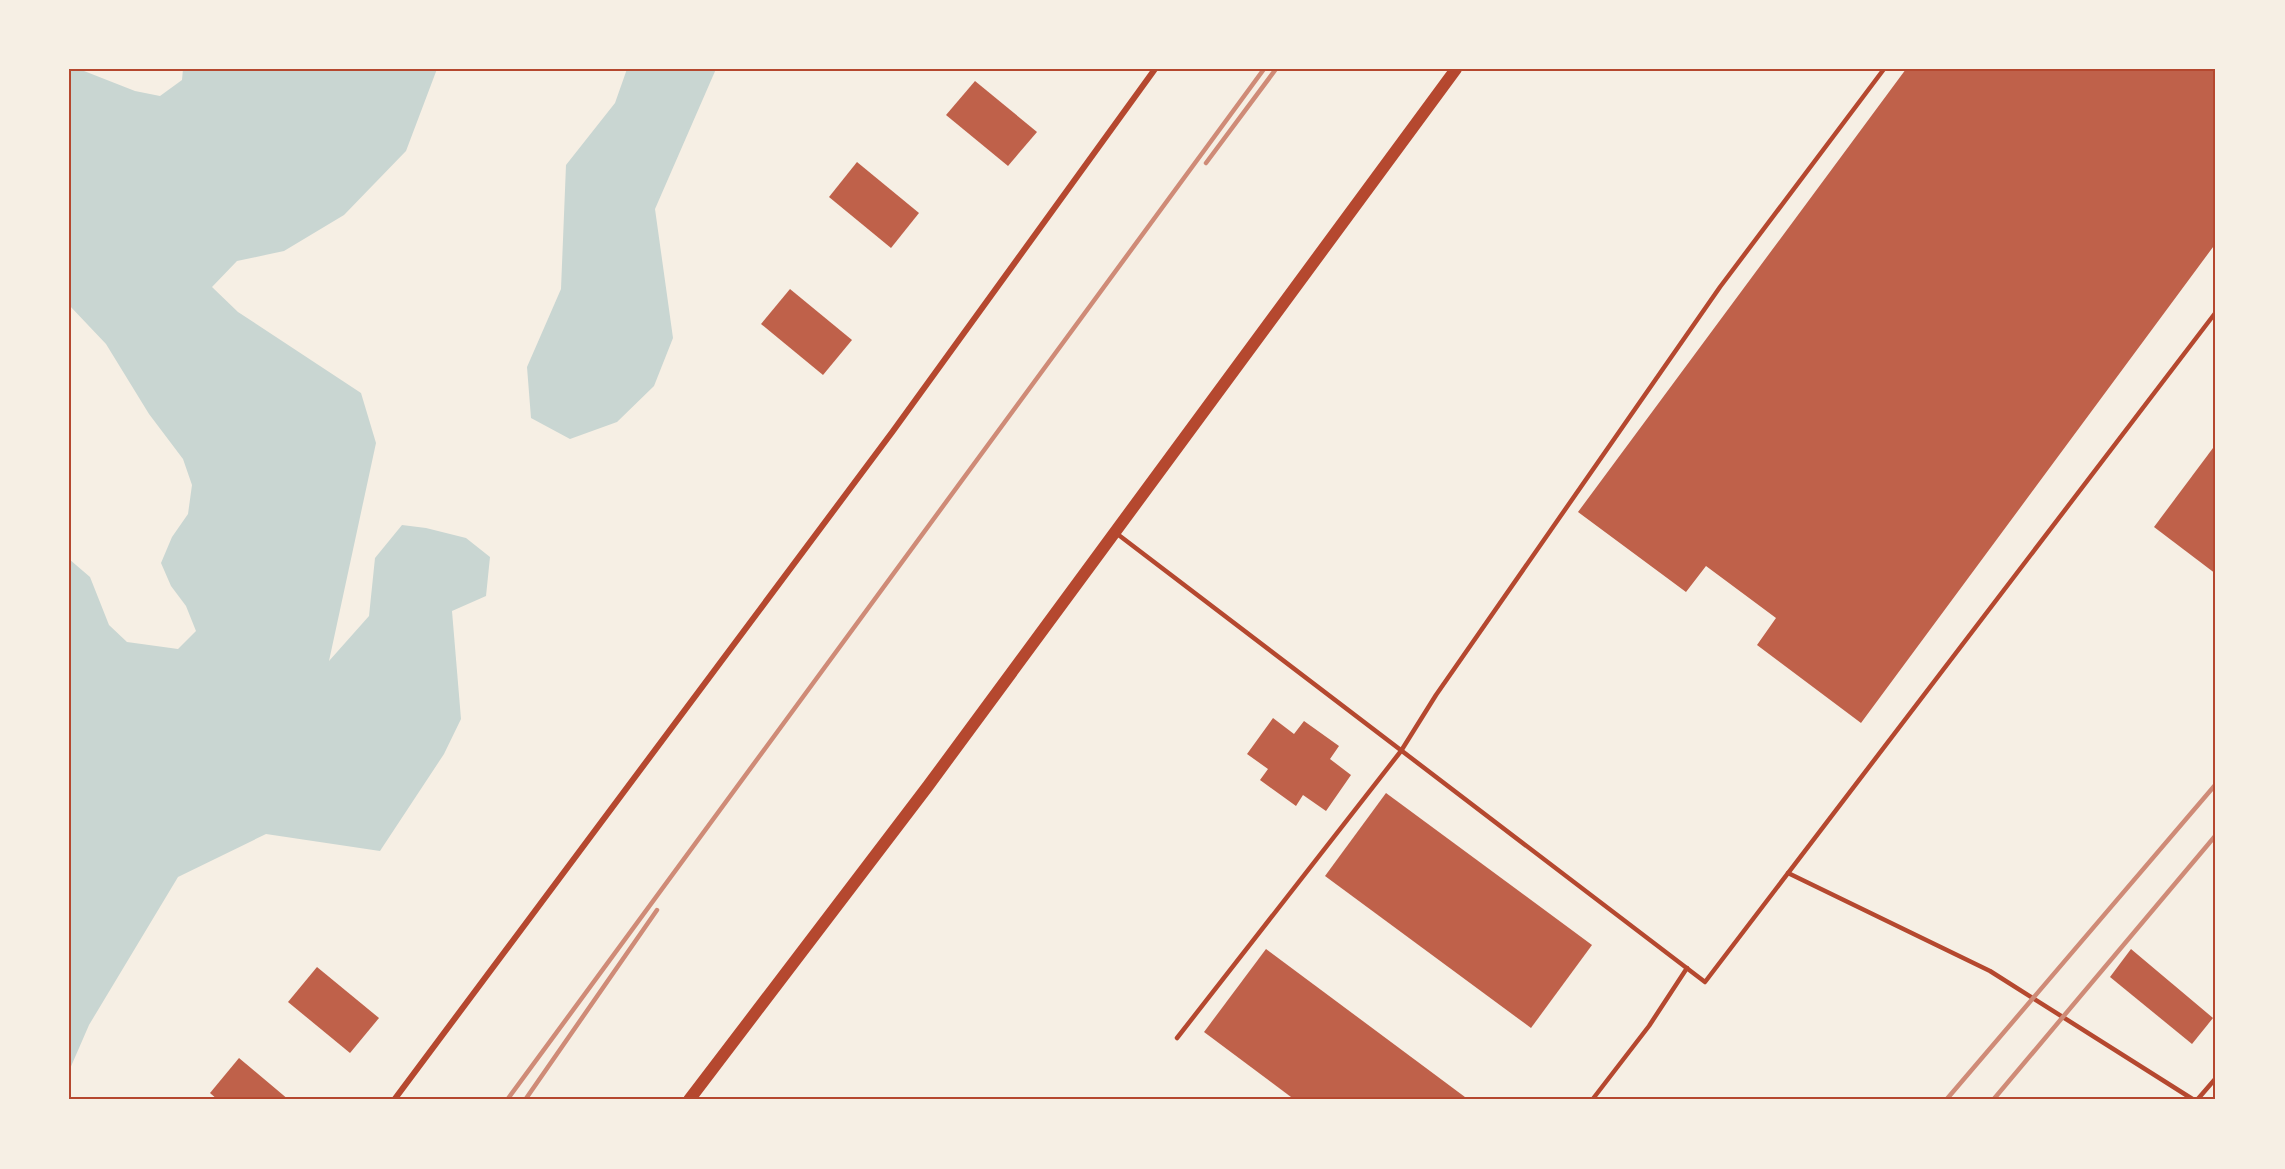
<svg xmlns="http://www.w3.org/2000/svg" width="2285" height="1169" viewBox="0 0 2285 1169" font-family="'Times New Roman',serif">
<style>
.water{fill:#c9d6d2}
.building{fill:#bf614a}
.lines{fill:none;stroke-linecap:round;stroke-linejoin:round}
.service{stroke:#b5482f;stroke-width:4.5}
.minor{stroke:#b5482f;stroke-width:6}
.secondary{stroke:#b5482f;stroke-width:12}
.rail{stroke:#cf8b77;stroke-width:4.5}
.neatline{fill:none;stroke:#b5482f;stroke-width:2}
</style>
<rect width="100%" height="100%" fill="#f6efe4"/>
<g class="water">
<polygon points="183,69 437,69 406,151 344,215 284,251 237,261 212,287 238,312 361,393 376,443 329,661 369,616 375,558 402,525 426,528 466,538 490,557 486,596 452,611 461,719 444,754 380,851 266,834 178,877 89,1025 69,1071 69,559 90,577 109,625 127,642 178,649 196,631 186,606 171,586 161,563 172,537 188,514 192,485 183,459 149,414 106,344 69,305 69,70 84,71 135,91 160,96 182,80"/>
<polygon points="627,69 716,69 655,209 673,338 654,386 617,422 570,439 531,418 527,367 561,289 566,165 615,103"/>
</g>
<g class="building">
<polygon points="1906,69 2216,69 2216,243 1861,723 1757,645 1776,618 1706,566 1686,592 1578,512"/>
<polygon points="975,81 1037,132 1008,166 946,115"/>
<polygon points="857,162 919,213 891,248 829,197"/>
<polygon points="790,289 852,340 823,375 761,324"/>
<polygon points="2216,444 2216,574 2154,527"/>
<polygon points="1273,718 1294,734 1304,721 1339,746 1330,759 1351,775 1326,811 1303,795 1296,806 1260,780 1268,769 1247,754"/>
<polygon points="1386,793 1592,945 1531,1028 1325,876"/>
<polygon points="1266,949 1469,1100 1295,1100 1204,1032"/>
<polygon points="2131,949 2213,1018 2192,1044 2110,977"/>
<polygon points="317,967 379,1018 350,1053 288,1002"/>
<polygon points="239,1058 289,1100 218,1100 210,1093"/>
</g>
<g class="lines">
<g class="service">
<polyline points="1116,533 1705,982 2216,312"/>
<polyline points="1788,873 1990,971 2194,1100"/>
<polyline points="1177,1038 1401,751 1436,695 1720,287 1884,69"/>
<polyline points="1592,1100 1649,1026 1687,968"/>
<polyline points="2197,1100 2216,1078"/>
</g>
<polyline class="minor" points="394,1100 893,431 1155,69"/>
<polyline class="secondary" points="689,1100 928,786 1456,69"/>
<g class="rail">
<polyline points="1206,163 1276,69"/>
<polyline points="507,1100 1264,69"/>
<polyline points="525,1100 657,910"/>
<polyline points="1946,1100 2216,784"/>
<polyline points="1993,1100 2216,835"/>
</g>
</g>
<rect width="2285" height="1169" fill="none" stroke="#f6efe4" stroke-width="141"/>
<rect x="70" y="70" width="2144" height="1028" class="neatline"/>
</svg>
